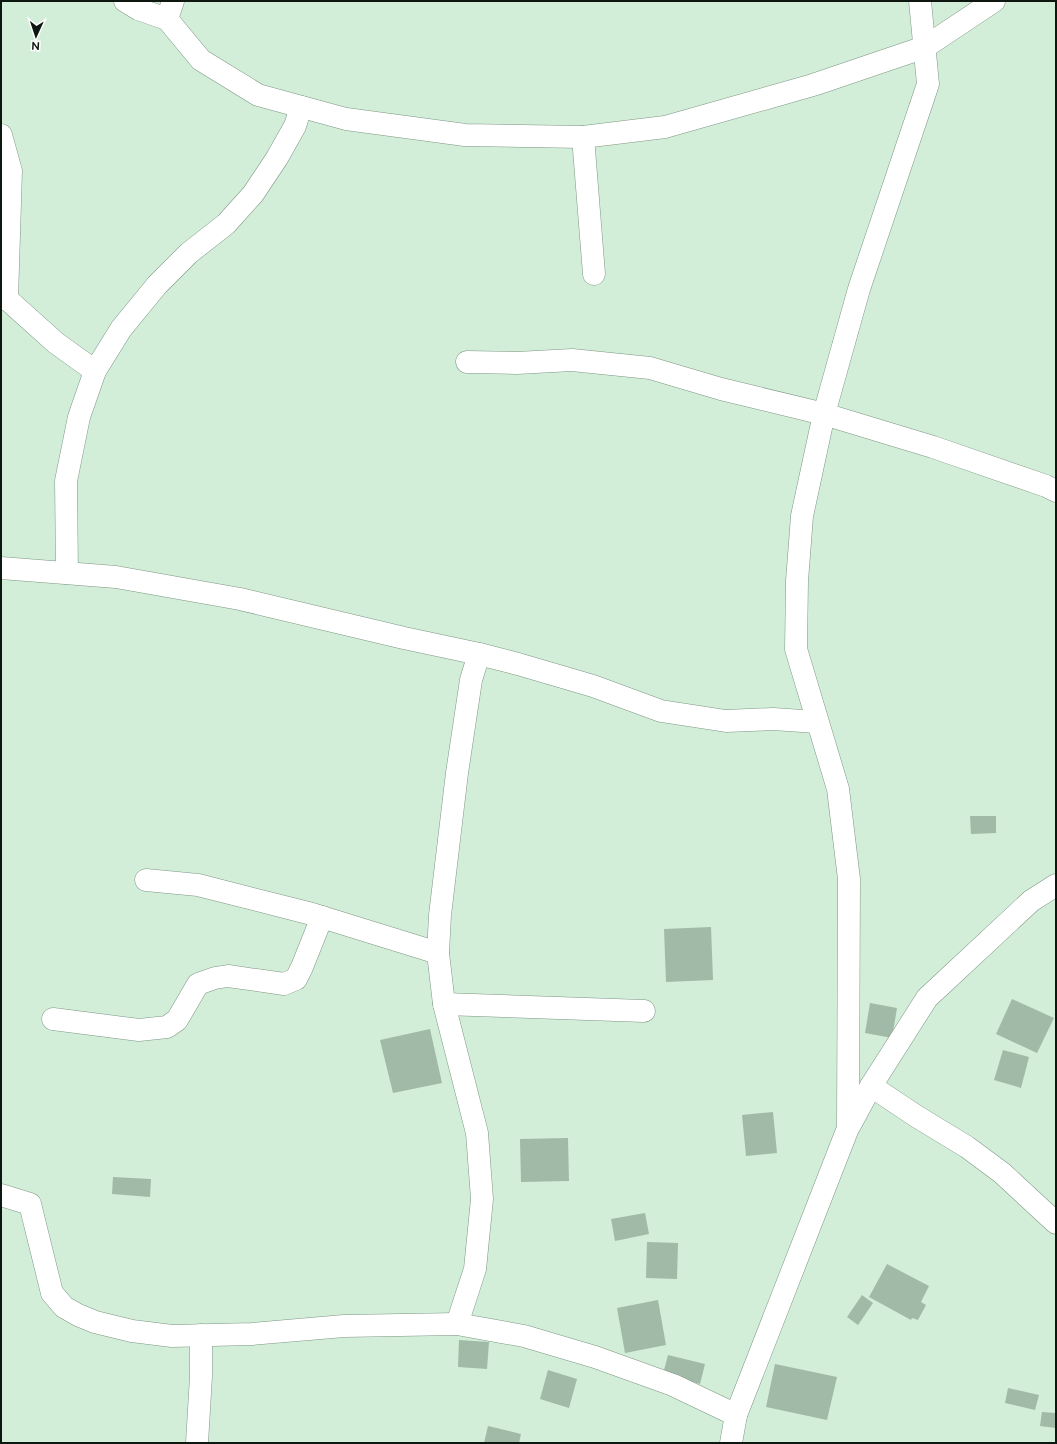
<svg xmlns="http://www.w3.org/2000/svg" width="1057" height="1444" viewBox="0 0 1057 1444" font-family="Raleway,sans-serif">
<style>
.building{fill:#a0baa7}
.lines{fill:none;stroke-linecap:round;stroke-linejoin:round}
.minor-casing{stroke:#7e9784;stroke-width:23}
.minor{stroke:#fff;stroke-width:22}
</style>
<rect width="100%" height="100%" fill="#d2edd8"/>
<g class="building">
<polygon points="970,816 996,816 996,833 971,834"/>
<polygon points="711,927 713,980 666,982 664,929"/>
<polygon points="1012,999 1054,1018 1037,1053 996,1034"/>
<polygon points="870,1003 897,1008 892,1038 865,1033"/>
<polygon points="430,1029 442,1083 393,1093 380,1040"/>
<polygon points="1003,1050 1029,1057 1021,1088 994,1080"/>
<polygon points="773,1112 777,1153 746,1156 742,1115"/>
<polygon points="568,1138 569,1181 521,1182 520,1139"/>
<polygon points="113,1177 151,1179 150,1197 112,1194"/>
<polygon points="645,1213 649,1234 615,1241 611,1219"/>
<polygon points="647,1242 678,1243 677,1279 646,1278"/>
<polygon points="887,1264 929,1286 921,1302 926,1305 918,1320 912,1318 911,1320 869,1297"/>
<polygon points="862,1295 873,1303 858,1325 847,1317"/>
<polygon points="658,1300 666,1345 625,1353 617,1308"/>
<polygon points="459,1340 489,1342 487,1369 458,1367"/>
<polygon points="668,1355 705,1364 700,1384 663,1374"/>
<polygon points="775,1364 837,1377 827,1420 766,1407"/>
<polygon points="548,1370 577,1379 569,1408 540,1399"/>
<polygon points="1008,1388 1039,1395 1035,1410 1005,1403"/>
<polygon points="1042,1412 1056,1413 1056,1428 1040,1426"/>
<polygon points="488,1426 521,1434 519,1443 484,1443"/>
</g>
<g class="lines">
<defs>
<g id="minor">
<polyline points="125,1 138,9 167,19"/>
<polyline points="173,1 167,19 201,60 258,95 346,119 465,135 583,137 665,127 813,85 925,47 994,1"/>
<polyline points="1,135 11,171 7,299"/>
<polyline points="583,137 594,274"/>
<polyline points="1,299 7,299 56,343 95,371"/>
<polyline points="467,362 517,363 572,360 650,368 721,389 824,414 933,447 1046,486 1056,491"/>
<polyline points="1,568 116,577 240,599 404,638 479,654 518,664 593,686 661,711 726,721 773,719 817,722"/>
<polyline points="67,573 66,481 79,417 95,371 121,329 157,285 189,253 226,224 253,194 277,158 295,126 301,107"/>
<polyline points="146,880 198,885 312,914 438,953"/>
<polyline points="444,1004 644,1011"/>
<polyline points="53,1019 139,1030 167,1027 177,1020 198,984 215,978 228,976 284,984 296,979 302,967 322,917"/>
<polyline points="871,1086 916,1116 967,1147 1002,1173 1056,1223"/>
<polyline points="850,1125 871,1086 927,998 1031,901 1056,885"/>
<polyline points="1,1195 30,1204 52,1293 64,1307 78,1315 95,1322 132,1331 172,1336 252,1334 344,1326 457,1324 524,1336 595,1357 673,1385 736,1415"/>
<polyline points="457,1324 475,1269 482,1199 477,1133 444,1004 438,953 440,915 457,773 471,680 479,654"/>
<polyline points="197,1443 201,1376 201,1335"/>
<polyline points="731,1443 736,1415 848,1128 849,879 838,789 796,649 797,581 802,516 824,414 859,289 928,84 920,1"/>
</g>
</defs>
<use href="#minor" class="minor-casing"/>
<use href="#minor" class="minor"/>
</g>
<rect width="1057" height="1444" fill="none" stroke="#0d160f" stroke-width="4"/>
<g transform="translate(36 36) rotate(183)" stroke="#ffffff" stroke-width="3" paint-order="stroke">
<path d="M0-3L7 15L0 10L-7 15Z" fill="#0d160f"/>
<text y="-6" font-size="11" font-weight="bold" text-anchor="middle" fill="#0d160f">N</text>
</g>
</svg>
